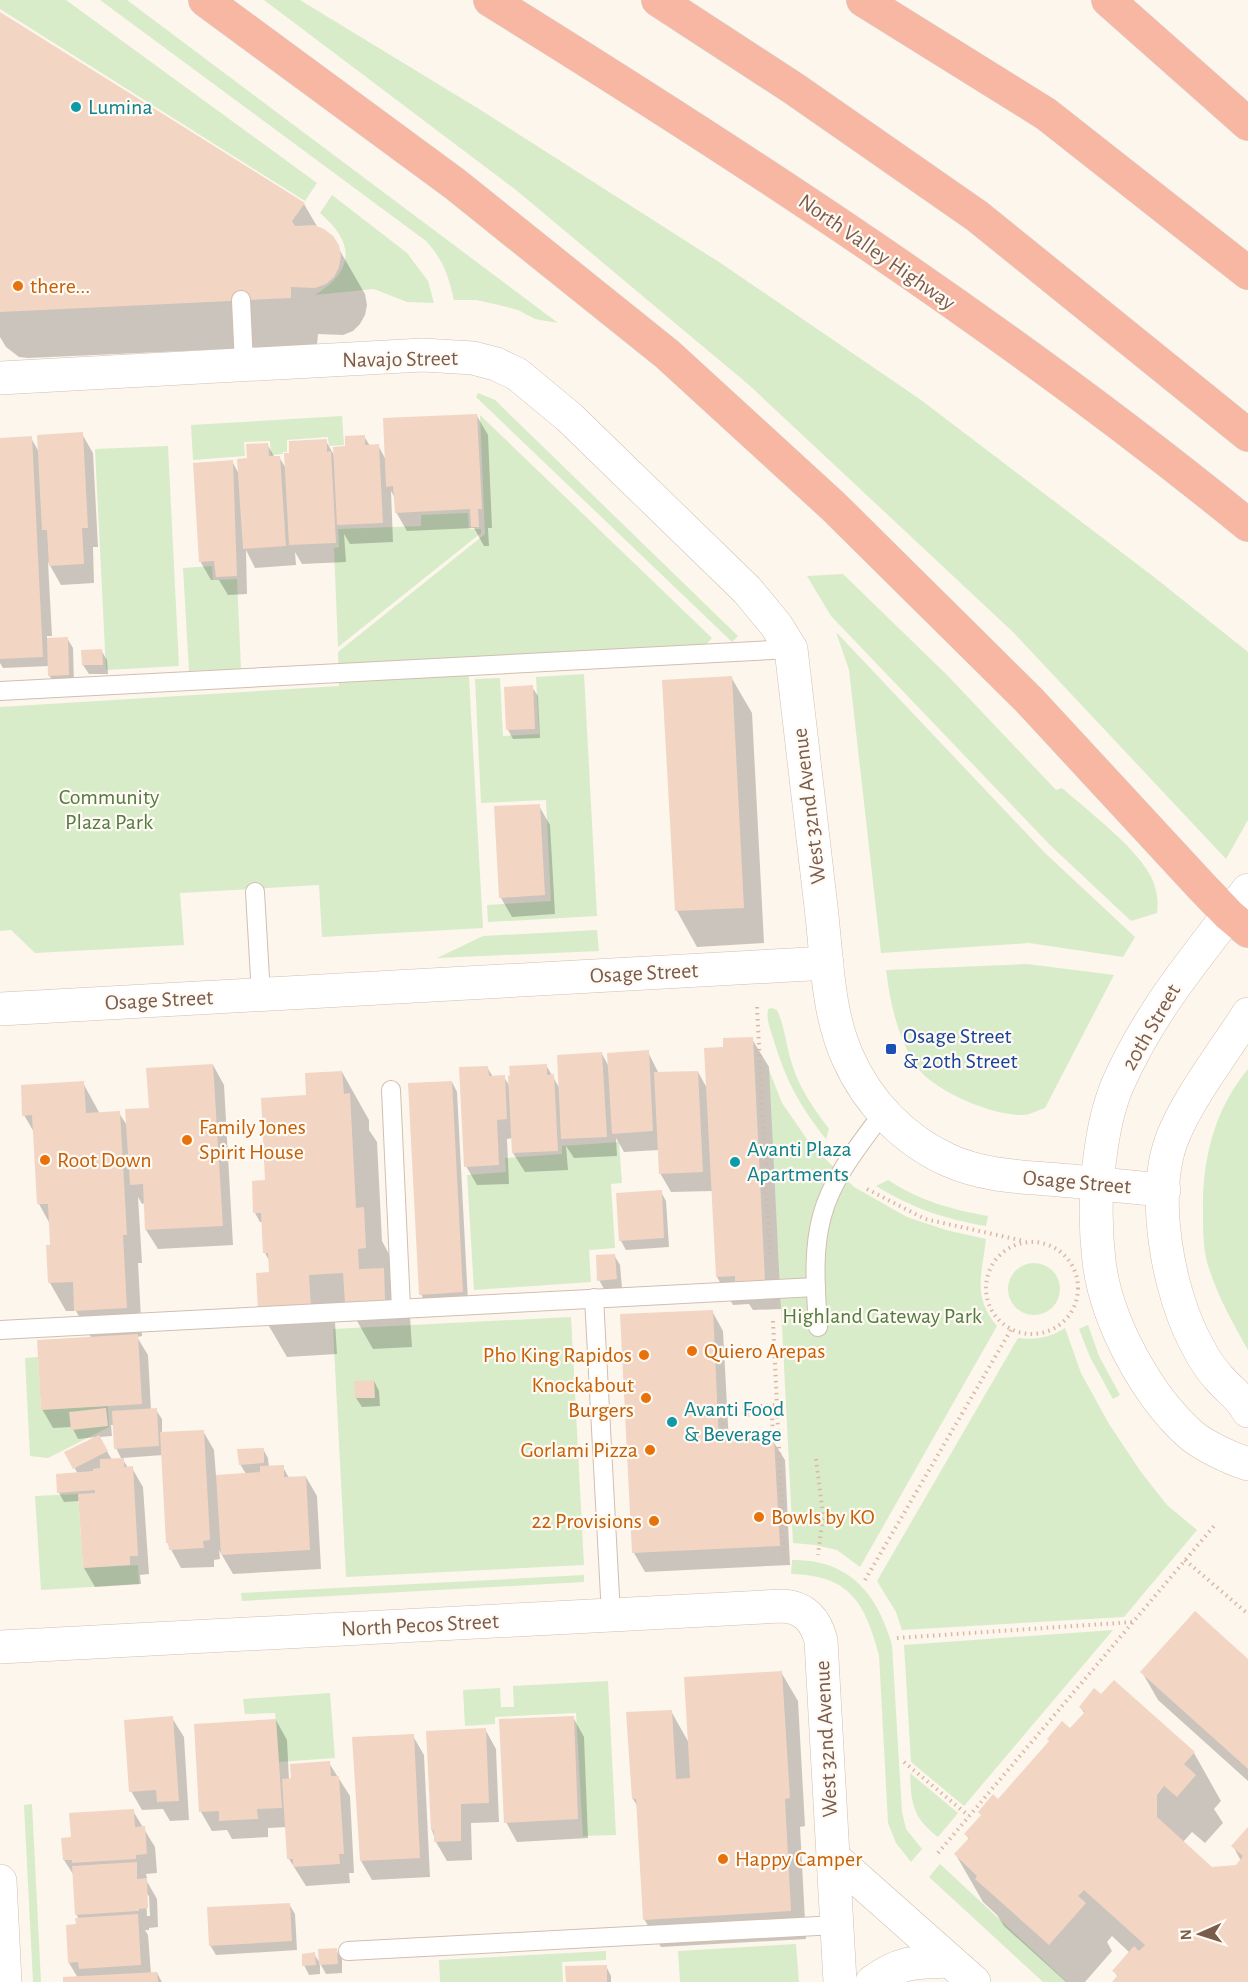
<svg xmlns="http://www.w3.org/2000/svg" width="1248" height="1982" viewBox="0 0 1248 1982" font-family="'Alegreya Sans',sans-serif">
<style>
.green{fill:#d8ecc9}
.shadow{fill:#0003;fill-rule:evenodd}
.building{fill:#f3d5c3}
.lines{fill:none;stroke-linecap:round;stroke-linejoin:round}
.service-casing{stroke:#d1beb0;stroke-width:20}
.minor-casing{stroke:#d1beb0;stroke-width:34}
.tertiary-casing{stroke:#d1beb0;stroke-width:34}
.secondary-casing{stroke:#d6c0b0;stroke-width:34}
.motorway-casing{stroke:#dad1cd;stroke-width:34}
.path{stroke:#d9b8a5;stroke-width:4;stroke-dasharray:1.5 4.5;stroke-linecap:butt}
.service{stroke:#fff;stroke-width:18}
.minor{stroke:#fff;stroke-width:33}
.tertiary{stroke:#fff;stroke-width:33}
.secondary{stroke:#fff;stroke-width:33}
.motorway{stroke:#f7b7a3;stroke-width:33}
.culture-dot{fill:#0f9aa8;stroke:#fffaf3;stroke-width:2}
.food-dot{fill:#e8710a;stroke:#fffaf3;stroke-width:2}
.transit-dot{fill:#1a4fb4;stroke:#fffaf3;stroke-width:2}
.labels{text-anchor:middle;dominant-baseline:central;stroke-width:4.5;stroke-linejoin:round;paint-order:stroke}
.culture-label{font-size:22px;fill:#0d838f;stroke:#fffaf3;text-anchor:start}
.street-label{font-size:22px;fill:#7a5c4d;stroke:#fffaf3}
.food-label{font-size:22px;fill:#c56008;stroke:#fffaf3;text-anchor:start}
.park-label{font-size:22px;fill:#537a41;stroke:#fffaf3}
.transit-label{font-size:22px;fill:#164399;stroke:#fffaf3;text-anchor:start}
</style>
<rect width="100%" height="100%" fill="#fdf6ec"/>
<g class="green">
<polygon points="0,0 66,0 317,183 305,201 0,9"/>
<path d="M 100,0 L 127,0 L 558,323 L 535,319 L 518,310 L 499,305 L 476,300 L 454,300 C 448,275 444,261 426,241 Z"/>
<polygon points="264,0 300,0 479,109 722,264 921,400 1154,577 1248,652 1248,820 1226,859 1014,633 749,385 516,190"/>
<path d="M 332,195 L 407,253 L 428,281 L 434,303 L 407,302 L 374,289 L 315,295 C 355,270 355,243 320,213 Z"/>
<polygon points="478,393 495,400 738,636 732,642 476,397"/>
<polygon points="480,415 712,638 705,646 468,660 483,928 322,937 319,885 180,893 184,945 35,953 11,930 0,931 0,707 339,686 338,652 485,534"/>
<polygon points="342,416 344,445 329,446 328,437 287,440 287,452 283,452 283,454 271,455 270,441 244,442 245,456 193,460 191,425"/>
<polygon points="168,446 179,666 106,670 95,449"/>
<polygon points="468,513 469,529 481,529 481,533 338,647 334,548 339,547 338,529 421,526 421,515"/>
<polygon points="212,566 213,580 237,579 241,669 189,671 183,568"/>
<path d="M 843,574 L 947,675 L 1056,790 L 1062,788 C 1087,810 1133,845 1149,873 C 1156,885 1159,899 1157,913 L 1131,921 L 1050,845 L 831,616 L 807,576 Z"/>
<polygon points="836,632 1045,853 1135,937 1123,957 1029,943 881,953 849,670"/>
<polygon points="584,674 597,916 488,922 487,905 551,901 546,800 481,803 475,679 500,678 503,736 539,734 536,677"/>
<polygon points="597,930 599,951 437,958 483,936"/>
<path d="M 1027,964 L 1114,975 L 1045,1108 C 1038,1110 1030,1115 1023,1115 C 992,1116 930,1090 914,1063 C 897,1034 890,1002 886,970 Z"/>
<path d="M 772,1008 L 777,1010 C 785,1027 786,1046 792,1064 C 799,1088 814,1109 829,1129 L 826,1139 C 800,1106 786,1081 774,1041 C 771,1030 766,1021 768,1009 Z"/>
<path d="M 1248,1069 L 1248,1350 C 1232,1322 1216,1293 1207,1262 C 1203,1245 1203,1229 1203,1212 C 1202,1160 1214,1110 1248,1069 Z"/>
<path d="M 769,1070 L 782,1103 L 811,1145 L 854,1187 L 907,1217 L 946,1230 L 986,1239 C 982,1274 972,1296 997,1326 L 860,1567 L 837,1550 L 815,1545 L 793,1543 Z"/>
<polygon points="619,1142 622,1183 611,1184 615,1248 589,1250 591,1282 474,1290 467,1175 506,1172 505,1158 562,1154 562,1146"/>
<path d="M 888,1180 C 920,1201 950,1209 988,1216 L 986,1226 C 944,1219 912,1208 876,1186 Z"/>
<circle cx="1034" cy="1289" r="26"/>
<polygon points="571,1317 584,1565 346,1577 333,1329"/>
<polygon points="1088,1325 1099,1356 1120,1395 1113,1399 1090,1357 1079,1329"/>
<path d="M 1065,1328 L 1081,1373 L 1109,1424 L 1141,1472 L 1167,1505 L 1197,1530 L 1124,1617 L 902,1630 L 896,1612 L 877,1581 L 1018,1338 C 1037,1340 1049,1338 1065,1328 Z"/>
<polygon points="38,1357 41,1409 108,1406 109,1427 48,1458 30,1456 25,1358"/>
<polygon points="78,1494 83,1568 138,1565 139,1584 41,1590 35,1496"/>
<path d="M 792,1560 C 849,1559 877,1593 892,1645 L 902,1812 L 906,1829 L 922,1849 L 911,1862 L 896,1843 L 888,1823 L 879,1655 C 865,1603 850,1575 791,1574 Z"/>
<polygon points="584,1575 584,1582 242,1601 241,1593"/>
<polygon points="1113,1630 964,1806 911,1762 904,1645"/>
<polygon points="608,1681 616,1835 583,1836 576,1713 495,1717 495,1724 465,1726 463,1690 500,1688 501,1707 514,1707 513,1686"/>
<polygon points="330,1693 335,1758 279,1762 275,1713 245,1714 243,1699"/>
<path d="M 910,1773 L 958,1813 L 938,1837 C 913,1818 911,1804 910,1773 Z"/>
<polygon points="32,1804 41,1982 33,1982 24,1805"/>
<polygon points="940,1864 1067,1982 1043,1982 929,1877"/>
<polygon points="796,1944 799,1982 680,1982 678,1951"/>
<polygon points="606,1951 606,1960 562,1962 563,1982 440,1982 439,1960"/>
</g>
<g class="shadow">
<polygon points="0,13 304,204 318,228 332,237 365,294 367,305 365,315 360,324 353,331 343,335 318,334 317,345 28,358 19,357 6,347 0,337"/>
<polygon points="477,416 488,435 492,528 488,528 489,546 484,546 474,528 407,531 396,512 396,500 391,491 393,542 350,544 344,534 346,562 302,564 295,552 296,565 255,568 246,550 247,594 228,595 219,580 211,580 200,561 232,461 240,476 248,459 267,444 275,458 279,457 287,470 326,441 335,457 364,436 370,446 378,445 386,460"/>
<polygon points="82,434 93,453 98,547 93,547 94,583 61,585 48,562 52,636 47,636 47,639 67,638 73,648 74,684 55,685 49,675 49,666 3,668 0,663 0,439 31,438 39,452"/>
<polygon points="101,650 107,660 108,674 89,674 83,665"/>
<polygon points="731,677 752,713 764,943 697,947 677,911"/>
<polygon points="532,687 538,696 540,738 513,739 508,730"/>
<polygon points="539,806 550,825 555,914 512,917 501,898 496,808"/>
<polygon points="752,1039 769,1067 781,1309 753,1310 749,1304 733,1305 717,1277 713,1191 671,1192 660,1173 659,1150 624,1152 616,1138 617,1156 574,1158 566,1146 568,1170 525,1172 513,1153 513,1138 507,1139 509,1184 477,1185 466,1166 487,1067 493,1077 504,1077 510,1087 546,1065 560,1089 602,1054 609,1067 648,1052 659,1074 698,1072 708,1090 725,1048"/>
<path d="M 213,1065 L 224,1085 L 233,1245 L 158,1249 L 146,1230 L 145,1203 L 142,1204 L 138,1197 L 142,1263 L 138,1263 L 142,1336 L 137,1337 L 148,1355 L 151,1410 L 156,1410 L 162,1419 L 162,1433 L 203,1431 L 214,1450 L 216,1476 L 246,1474 L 240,1464 L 263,1449 L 268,1458 L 269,1468 L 283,1467 L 289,1478 L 306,1477 L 317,1496 L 321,1569 L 233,1574 L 219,1550 L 220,1559 L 214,1560 L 214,1567 L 181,1568 L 167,1542 L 163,1455 L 122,1458 L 128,1468 L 132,1468 L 143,1487 L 149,1574 L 140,1575 L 141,1584 L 95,1587 L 84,1568 L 80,1501 L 64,1502 L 59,1493 L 78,1474 L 66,1453 L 97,1437 L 78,1439 L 72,1427 L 53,1428 L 42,1409 L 92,1339 L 76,1311 L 66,1311 L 50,1283 L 50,1224 L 39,1204 L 35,1134 L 24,1115 L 83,1083 L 100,1114 L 119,1113 L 128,1127 L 150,1109 ZM 111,1425 L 114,1425 L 116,1448 L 122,1460 L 112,1460 L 99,1437 L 112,1436 ZM 95,1470 L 95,1479 L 91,1472 Z"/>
<polygon points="342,1072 369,1120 369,1130 377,1142 382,1241 390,1256 410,1317 412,1347 373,1349 357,1321 335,1322 337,1354 287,1357 259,1309 271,1273 270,1262 265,1253 263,1222 260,1222 255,1213 307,1097"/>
<polygon points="452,1082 457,1092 468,1301 426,1304 421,1294"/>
<polygon points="661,1192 666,1201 669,1247 626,1250 621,1241"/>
<polygon points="614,1255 620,1265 622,1288 604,1289 599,1280"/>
<polygon points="712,1311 723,1331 729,1443 773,1441 785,1460 790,1565 645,1572 634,1553 622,1315"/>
<polygon points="374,1381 379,1391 380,1406 362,1407 356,1398"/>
<polygon points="1248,1661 1248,1781 1158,1700 1142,1672"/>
<polygon points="781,1672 798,1701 805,1826 800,1827 806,1939 661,1947 644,1919 638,1807 633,1799 671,1711 689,1743"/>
<polygon points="1114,1682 1194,1753 1221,1801 1214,1809 1223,1823 1205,1843 1192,1832 1183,1842 1211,1868 1236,1866 1241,1861 1233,1846 1248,1829 1248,1982 1114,1982 1118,1977 1114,1971 1130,1953 1112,1936 1107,1942 1112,1951 1085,1982 1066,1982 1004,1926 997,1915 983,1902 956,1855 969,1840 966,1834 1085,1714 1080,1707 1102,1696"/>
<polygon points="573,1717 584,1737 588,1838 517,1842 506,1822"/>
<polygon points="172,1718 184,1737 189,1820 170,1821 163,1809 142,1810 131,1791"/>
<polygon points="276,1720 287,1740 289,1780 329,1763 350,1796 354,1873 349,1873 350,1883 306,1886 289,1859 287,1827 268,1828 268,1837 232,1839 227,1830 212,1831 201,1812"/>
<polygon points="485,1729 496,1749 499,1822 471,1823 472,1860 447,1861 436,1842 432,1830 428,1732"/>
<polygon points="413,1736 424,1755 430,1877 372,1880 361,1861"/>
<path d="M 133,1811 L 155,1847 L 157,1873 L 146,1874 L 147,1878 L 145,1878 L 157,1899 L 158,1927 L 149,1928 L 149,1930 L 145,1930 L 148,1935 L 151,1974 L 157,1973 L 162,1982 L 64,1982 L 78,1978 L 69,1963 L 79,1919 L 76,1914 L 75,1877 L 64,1860 L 73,1839 ZM 146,1893 L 149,1896 L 150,1916 L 147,1916 Z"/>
<polygon points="289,1904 295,1914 297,1950 216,1955 210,1945"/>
<polygon points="336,1950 342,1959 342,1973 326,1974 321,1965 319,1951"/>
<polygon points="314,1954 320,1963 320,1974 309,1975 304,1965"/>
<polygon points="606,1966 611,1976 611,1982 568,1982"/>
</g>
<g class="building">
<polygon points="0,12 305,203 292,221 295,226 314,225 324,229 333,236 339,245 341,256 339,267 334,277 326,284 315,288 291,287 291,298 0,312"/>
<polygon points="477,414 482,509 478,509 479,527 471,527 470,509 395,513 393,486 386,487 383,418"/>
<polygon points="83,432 88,528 82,528 84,564 49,566 47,530 42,530 37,435"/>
<polygon points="365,435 365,445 379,444 383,523 337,525 333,447 345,446 345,436"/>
<polygon points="32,436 43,657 0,659 0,438"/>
<polygon points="327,439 327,452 331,451 336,543 289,545 284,453 289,453 289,441"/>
<polygon points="268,443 269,456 280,456 286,546 243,549 237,459 247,458 246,444"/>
<polygon points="233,460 237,576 216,577 214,561 199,562 193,463"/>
<polygon points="68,637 69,675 48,676 47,638"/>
<polygon points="102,649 103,665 82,665 81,650"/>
<polygon points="732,676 744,908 675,911 662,680"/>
<polygon points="533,685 535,729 506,730 504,687"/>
<polygon points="540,804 545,895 499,898 494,806"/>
<polygon points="753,1037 765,1281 735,1283 735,1276 716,1277 704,1048 723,1047 723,1038"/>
<polygon points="649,1050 653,1131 612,1134 607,1053"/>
<polygon points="602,1052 607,1137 561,1139 557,1055"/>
<polygon points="213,1064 223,1226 145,1230 143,1184 130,1185 125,1109 149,1108 146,1068"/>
<polygon points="547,1064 547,1075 554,1074 558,1151 512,1153 508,1076 510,1075 509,1066"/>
<polygon points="488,1066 489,1076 505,1075 507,1119 497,1120 499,1165 464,1167 459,1067"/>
<polygon points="342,1071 344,1094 350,1093 356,1208 364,1207 366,1248 358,1249 359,1269 384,1268 385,1300 345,1303 343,1273 309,1275 311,1307 258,1310 256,1273 269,1272 268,1253 263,1253 261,1213 253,1213 252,1181 265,1180 261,1098 306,1095 305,1073"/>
<polygon points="698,1071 703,1172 659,1174 654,1072"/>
<polygon points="84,1081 86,1113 120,1111 127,1235 123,1235 127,1308 74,1311 73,1282 48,1283 46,1245 50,1245 48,1204 37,1204 32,1115 22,1116 21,1085"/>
<polygon points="452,1081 463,1292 419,1295 408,1083"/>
<polygon points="662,1190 664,1238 619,1241 616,1193"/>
<polygon points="615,1254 617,1279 597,1281 596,1255"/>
<polygon points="713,1310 719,1442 774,1439 780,1546 632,1553 620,1314"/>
<polygon points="138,1334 142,1404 41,1410 37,1340"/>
<polygon points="374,1380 375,1398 355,1398 354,1381"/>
<polygon points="106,1408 108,1426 71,1430 69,1412"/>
<polygon points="157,1408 159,1446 114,1449 112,1411"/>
<polygon points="204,1430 210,1540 203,1541 204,1548 169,1550 168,1542 166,1543 160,1432"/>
<polygon points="99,1435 108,1451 73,1469 64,1452"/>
<polygon points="264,1448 264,1463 239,1465 237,1449"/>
<polygon points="124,1458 124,1467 133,1466 138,1556 130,1556 130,1565 83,1568 78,1494 95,1493 95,1490 57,1493 56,1474 93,1471 93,1469 100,1468 100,1459"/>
<polygon points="284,1465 284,1477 306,1476 310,1550 221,1555 216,1475 260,1472 260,1466"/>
<polygon points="1195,1611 1248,1659 1248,1769 1140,1672"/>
<polygon points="782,1671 790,1798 785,1799 791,1911 643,1920 636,1799 632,1799 626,1712 672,1710 676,1779 690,1778 684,1677"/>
<polygon points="1114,1680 1195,1752 1184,1764 1196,1775 1177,1797 1164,1786 1157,1795 1157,1817 1212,1867 1236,1865 1243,1856 1231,1846 1248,1827 1248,1982 1112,1982 1118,1975 1112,1971 1134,1946 1139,1951 1145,1945 1084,1890 1078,1896 1086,1903 1049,1945 975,1879 977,1876 954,1854 969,1838 964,1834 981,1815 978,1812 993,1794 998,1799 1049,1741 1047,1739 1062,1721 1070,1728 1085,1712 1079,1707 1094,1688 1101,1694"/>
<polygon points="173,1716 179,1801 157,1802 156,1790 129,1792 124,1720"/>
<polygon points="574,1716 578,1819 504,1823 499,1719"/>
<polygon points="276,1719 282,1808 257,1809 258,1819 219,1821 219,1811 199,1812 194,1724"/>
<polygon points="486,1728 489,1803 461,1804 461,1841 434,1842 434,1830 431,1830 426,1731"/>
<polygon points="414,1734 420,1858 360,1861 352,1737"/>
<polygon points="330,1761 331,1776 339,1776 344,1854 339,1854 340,1864 293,1867 293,1859 287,1859 282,1779 291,1778 290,1764"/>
<polygon points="134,1809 135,1827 145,1826 147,1854 136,1855 136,1859 72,1863 72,1860 63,1860 61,1838 71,1837 69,1813"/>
<polygon points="137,1862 137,1879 147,1878 148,1908 139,1909 139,1911 75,1915 72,1866"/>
<polygon points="290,1903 292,1941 209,1946 207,1907"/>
<polygon points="138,1914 141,1965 79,1969 78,1962 68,1963 66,1925 76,1924 75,1918"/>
<polygon points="337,1948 338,1964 319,1965 318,1949"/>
<polygon points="315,1952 316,1965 302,1966 302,1954"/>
<polygon points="607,1965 607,1982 566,1982 565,1966"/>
<polygon points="157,1972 158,1982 63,1982 63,1977"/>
</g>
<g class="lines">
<defs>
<g id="service">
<polyline points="241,300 244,364"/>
<polyline points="0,691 791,649"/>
<polyline points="255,892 261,995"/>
<polyline points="391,1090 401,1308"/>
<polyline points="594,1298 611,1615"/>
<path d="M 818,1327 C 816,1291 812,1252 822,1216 C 832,1178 860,1144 883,1113"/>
<polyline points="0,1330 816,1287"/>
<polyline points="348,1951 836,1925"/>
</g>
<g id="minor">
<polyline points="0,1009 827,963"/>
<polyline points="833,1857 974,1982"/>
<polyline points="0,1881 5,1982"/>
</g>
<g id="tertiary">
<path d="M 0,378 L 423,355 L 473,358 L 496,364 L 517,374 L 569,417 L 747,590 L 776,625 L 791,649 C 801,735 811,821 821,907 C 827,957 827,1012 848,1058 C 868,1103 904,1140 948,1160 C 983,1176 1022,1177 1060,1180 C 1094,1183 1129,1187 1164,1190"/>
<path d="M 0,1647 L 782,1606 C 804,1607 816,1620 821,1641 L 840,1982"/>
<path d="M 872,1982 C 901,1961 916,1962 950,1961"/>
</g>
<g id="secondary">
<path d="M 1248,890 C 1199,953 1149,1012 1117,1086 C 1108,1108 1103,1133 1100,1157 C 1095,1192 1095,1227 1099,1261 C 1106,1321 1147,1396 1191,1435 C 1204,1446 1232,1459 1248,1464"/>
<path d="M 1248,1014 C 1224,1052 1191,1094 1174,1134 C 1149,1192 1168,1294 1198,1347 C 1203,1357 1210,1368 1218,1377 C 1228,1389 1241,1397 1248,1411"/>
</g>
<g id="motorway">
<polyline points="205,0 455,184 667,354 833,506 1029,700 1202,887 1229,915 1248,931"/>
<path d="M 490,0 C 751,162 1010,331 1248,525"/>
<polyline points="658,0 793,88 977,216 1248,435"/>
<polyline points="863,0 1046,114 1248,273"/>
<polyline points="1108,0 1248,124"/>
</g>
</defs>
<use href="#service" class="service-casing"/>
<use href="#minor" class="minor-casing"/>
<use href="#tertiary" class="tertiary-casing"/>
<use href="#secondary" class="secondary-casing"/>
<use href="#motorway" class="motorway-casing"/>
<g class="path">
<polyline points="757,1007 770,1257"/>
<polyline points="867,1189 925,1219 1024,1241"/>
<circle cx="1032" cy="1288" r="46"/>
<polyline points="773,1321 784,1556"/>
<polyline points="717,1404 722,1404 724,1440 773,1438 772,1413 744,1415 744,1407 777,1405"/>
<polyline points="816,1459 823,1515 818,1555"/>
<polyline points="1185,1560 1248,1614"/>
<polyline points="865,1580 1012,1328"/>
<polyline points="897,1638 1133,1622"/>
<polyline points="904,1762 969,1816"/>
<polyline points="938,1853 1214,1526"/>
</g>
<use href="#service" class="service"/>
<use href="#minor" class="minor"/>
<use href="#tertiary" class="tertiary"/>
<use href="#secondary" class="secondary"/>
<use href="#motorway" class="motorway"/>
</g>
<g class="culture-dot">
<circle cx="76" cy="107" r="6"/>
<circle cx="735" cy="1162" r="6"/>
<circle cx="672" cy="1422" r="6"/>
</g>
<g class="food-dot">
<circle cx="18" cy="286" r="6"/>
<circle cx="187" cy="1140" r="6"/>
<circle cx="45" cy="1160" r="6"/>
<circle cx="692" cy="1351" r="6"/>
<circle cx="644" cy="1355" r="6"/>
<circle cx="646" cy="1398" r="6"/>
<circle cx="650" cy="1450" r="6"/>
<circle cx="759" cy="1517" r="6"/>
<circle cx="654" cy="1521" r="6"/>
<circle cx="723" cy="1859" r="6"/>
</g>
<rect class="transit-dot" x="885" y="1043" width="12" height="12" rx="3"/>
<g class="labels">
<g class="culture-label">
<text x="88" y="107">Lumina</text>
<text x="747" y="1149">Avanti Plaza<tspan x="747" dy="25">Apartments</tspan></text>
<text x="684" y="1409">Avanti Food<tspan x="684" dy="25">&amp; Beverage</tspan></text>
</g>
<g class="street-label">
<text transform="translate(877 252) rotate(35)">North Valley Highway</text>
<text transform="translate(400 359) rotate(-1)">Navajo Street</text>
<text transform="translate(809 806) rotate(-97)">West 32nd Avenue</text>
<text transform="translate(644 973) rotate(-3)">Osage Street</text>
<text transform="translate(159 1000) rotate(-3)">Osage Street</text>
<text transform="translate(1151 1027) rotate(-60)">20th Street</text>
<text transform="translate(1077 1182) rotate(5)">Osage Street</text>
<text transform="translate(420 1625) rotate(-3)">North Pecos Street</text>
<text transform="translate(826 1739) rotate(-93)">West 32nd Avenue</text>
</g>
<g class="food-label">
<text x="30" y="286">there...</text>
<text x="199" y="1127">Family Jones<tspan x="199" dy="25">Spirit House</tspan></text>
<text x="57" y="1160">Root Down</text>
<text x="704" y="1351">Quiero Arepas</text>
<text x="632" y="1355" text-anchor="end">Pho King Rapidos</text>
<text x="634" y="1385" text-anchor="end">Knockabout<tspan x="634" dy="25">Burgers</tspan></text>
<text x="638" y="1450" text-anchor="end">Gorlami Pizza</text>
<text x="771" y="1517">Bowls by KO</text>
<text x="642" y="1521" text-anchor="end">22 Provisions</text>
<text x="735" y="1859">Happy Camper</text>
</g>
<g class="park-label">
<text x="109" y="797">Community<tspan x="109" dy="25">Plaza Park</tspan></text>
<text x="882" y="1316">Highland Gateway Park</text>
</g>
<g class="transit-label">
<text x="903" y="1036">Osage Street<tspan x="903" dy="25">&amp; 20th Street</tspan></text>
</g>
</g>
<g transform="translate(1200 1934) rotate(267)" stroke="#fffaf3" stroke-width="4.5" paint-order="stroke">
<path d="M0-4.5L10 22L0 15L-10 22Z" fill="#7a5c4d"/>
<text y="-9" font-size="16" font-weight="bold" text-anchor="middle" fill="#7a5c4d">N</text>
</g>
</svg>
